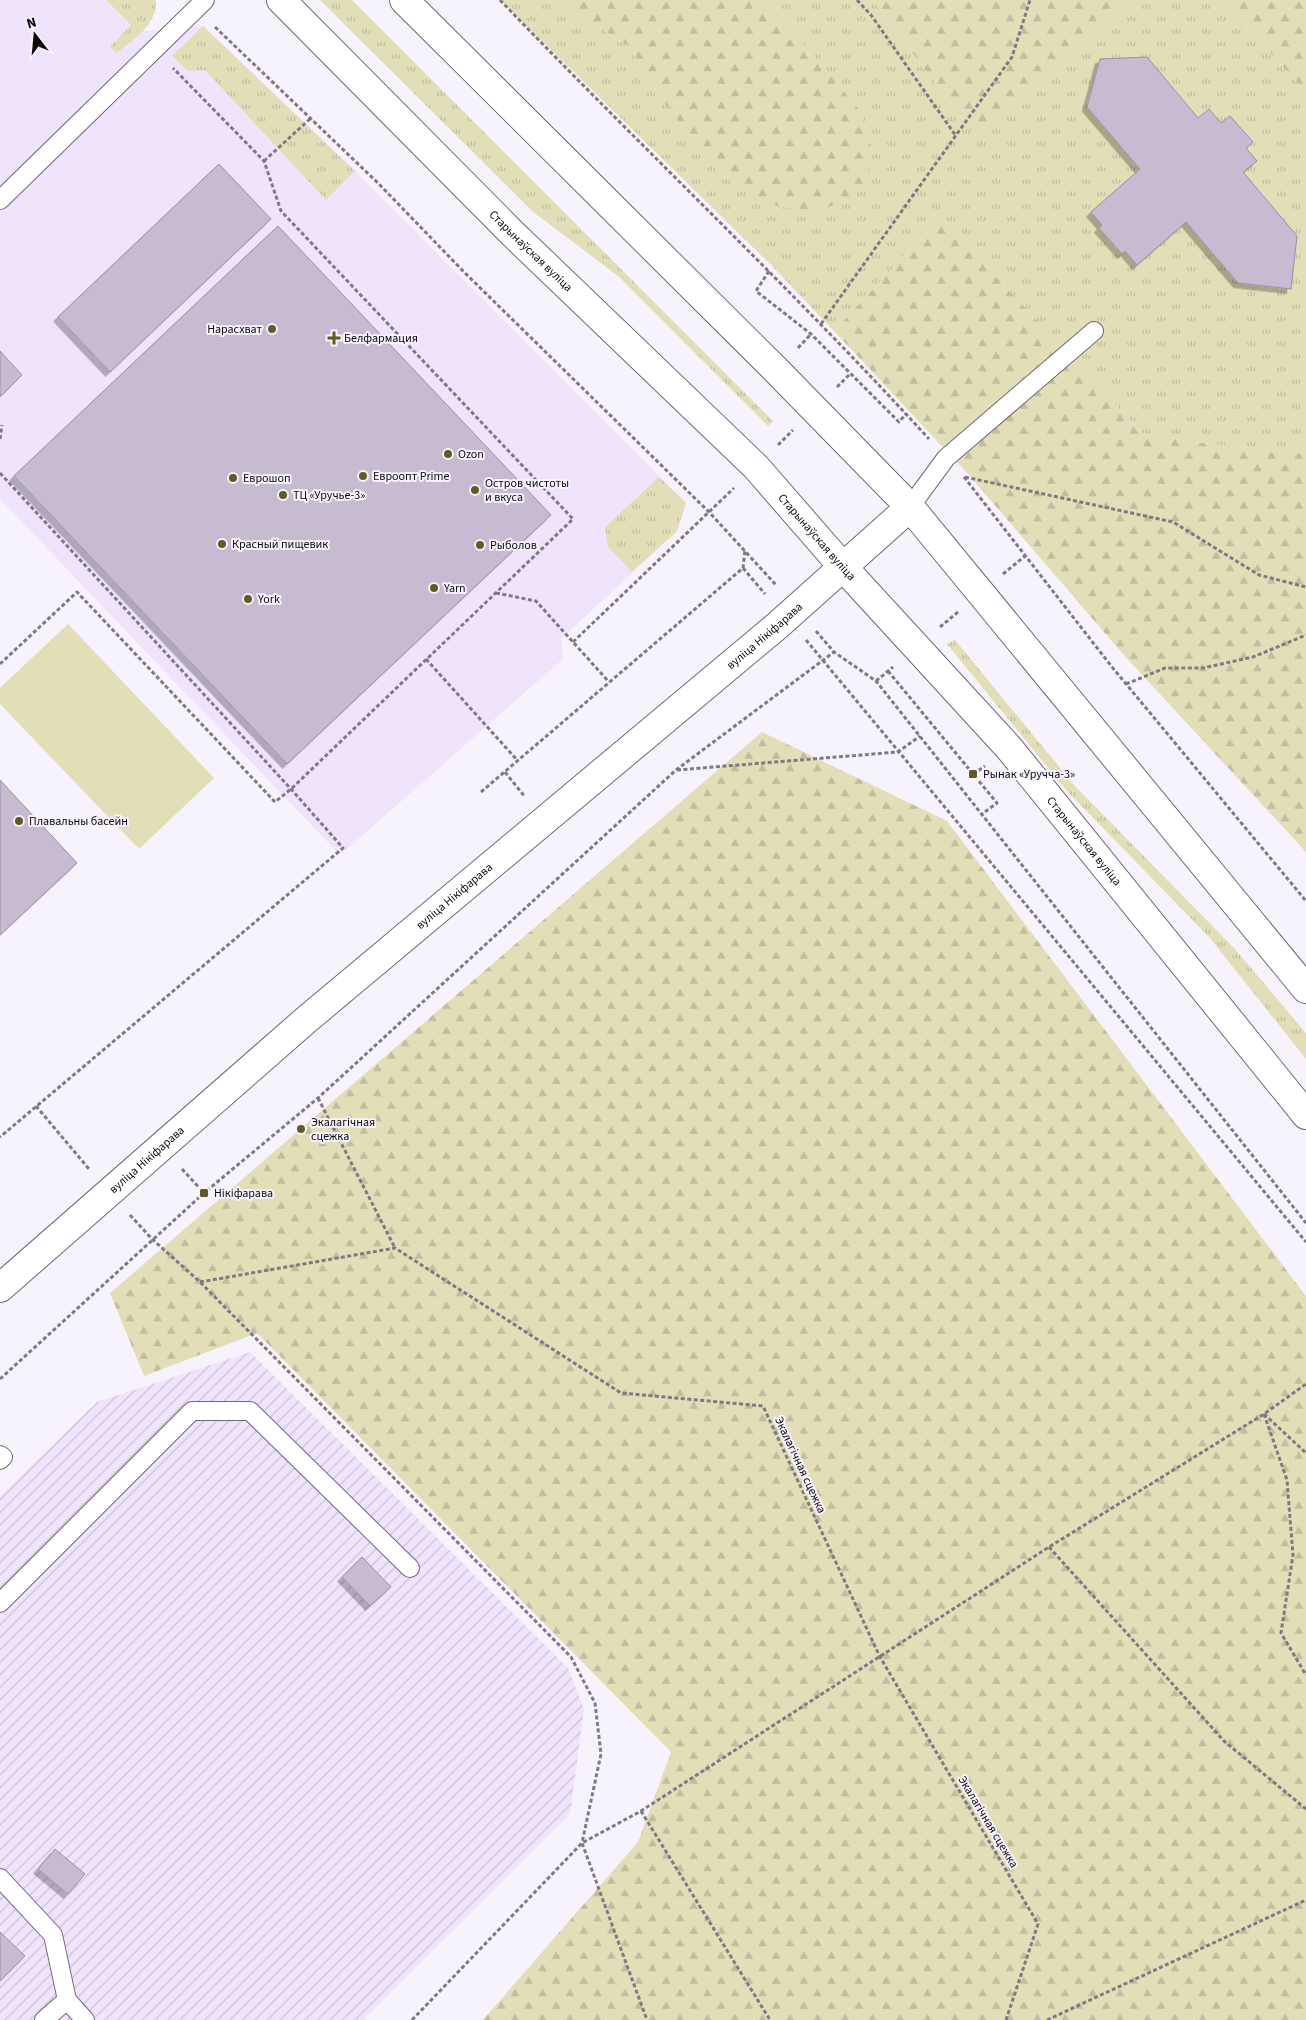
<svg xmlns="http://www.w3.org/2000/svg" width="1306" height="2020" viewBox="0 0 1306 2020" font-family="'Source Sans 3',sans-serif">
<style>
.built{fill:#f0e4fc}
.industrial{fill:url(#industrial-furrows)}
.grass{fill:url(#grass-tufts)}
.forest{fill:url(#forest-firs)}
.green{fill:#e2deb8}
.building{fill:#c6bbd1;stroke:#9a90a4;filter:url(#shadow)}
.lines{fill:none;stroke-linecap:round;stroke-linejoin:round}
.lane-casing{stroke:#70667a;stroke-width:20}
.secondary-casing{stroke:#70667a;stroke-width:30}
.path{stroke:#7e7a82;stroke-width:3;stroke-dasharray:4 2.5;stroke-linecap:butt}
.lane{stroke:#fff;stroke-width:18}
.secondary{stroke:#fff;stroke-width:28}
.poi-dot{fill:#605a27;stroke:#f7f3fc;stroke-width:2}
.labels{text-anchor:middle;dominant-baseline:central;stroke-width:4;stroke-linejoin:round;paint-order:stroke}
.street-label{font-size:12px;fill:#0d0910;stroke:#f7f3fc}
.poi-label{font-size:12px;fill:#0d0910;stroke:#f7f3fc;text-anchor:start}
</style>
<defs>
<pattern id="industrial-furrows" width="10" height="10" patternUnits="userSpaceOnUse" patternTransform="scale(1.25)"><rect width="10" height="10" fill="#f0e4fc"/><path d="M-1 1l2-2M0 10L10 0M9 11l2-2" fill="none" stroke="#cdc2d7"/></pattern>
<pattern id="grass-tufts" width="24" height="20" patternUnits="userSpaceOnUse" patternTransform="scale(1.25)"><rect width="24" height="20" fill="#e2deb8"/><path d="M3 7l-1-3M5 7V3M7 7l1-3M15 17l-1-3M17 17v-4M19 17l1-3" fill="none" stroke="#c1bd9d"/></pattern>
<pattern id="forest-firs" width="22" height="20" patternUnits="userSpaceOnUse" patternTransform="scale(1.25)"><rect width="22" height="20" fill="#e2deb8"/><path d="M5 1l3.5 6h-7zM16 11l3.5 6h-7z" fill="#c1bd9d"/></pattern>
<filter id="shadow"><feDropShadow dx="-4.5" dy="4.5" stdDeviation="0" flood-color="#0004"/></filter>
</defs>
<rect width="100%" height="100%" fill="#f7f3fc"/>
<polygon class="built" points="0,0 106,0 131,25 144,31 203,26 355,171 686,503 677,531 561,639 563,659 340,855 0,499"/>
<polygon class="industrial" points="250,1352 568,1668 584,1709 570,1814 363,2020 0,2020 0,1496 97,1402"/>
<g class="grass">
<path d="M 106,0 L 156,0 C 158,24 133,40 117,53 L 110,47 L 131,25 Z"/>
<polygon points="320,0 352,0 773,421 768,426 618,276 532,211"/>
<polygon points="500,0 564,0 581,16 631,48 659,96 788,27 766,0 873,0 975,136 1135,0 1222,0 1306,92 1306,454 1193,442 1142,433 940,218 834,331 772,266"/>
<polygon points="203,26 355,171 326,200 205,70 188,71 172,56"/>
<polygon points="659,477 686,503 677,531 632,572 608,547 605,527"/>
<polygon points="955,640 1075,786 1234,948 1306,1033 1306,1059 1209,937 1067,791 947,644"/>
</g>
<g class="forest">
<polygon points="564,0 766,0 858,108 869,135 873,160 864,185 846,198 816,214 777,206 731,182 659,96 631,48 581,16"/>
<polygon points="873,0 1135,0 975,136"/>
<polygon points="1222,0 1306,0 1306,92"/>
<polygon points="940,217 1142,433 1193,442 1306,454 1306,852 1122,653 969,475 834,331"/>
<polygon points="762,732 947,821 1306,1296 1306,2020 483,2020 638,1842 671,1752 257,1333 144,1376 110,1293"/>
</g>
<polygon class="green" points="68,624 214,778 139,849 0,704 0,688"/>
<g class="building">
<polygon points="1147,57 1198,118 1209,109 1221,123 1230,116 1253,142 1246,148 1257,161 1243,172 1297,236 1291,289 1238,283 1186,222 1137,265 1125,251 1122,254 1099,228 1102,225 1091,212 1140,169 1087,107 1100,59"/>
<polygon points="219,164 271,219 110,372 58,317"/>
<polygon points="278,226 551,515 287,764 14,476"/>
<polygon points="0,351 22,375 1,396 0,395"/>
<polygon points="0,780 77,863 0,935"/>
<polygon points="362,1557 391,1587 370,1606 342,1577"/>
<polygon points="55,1849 85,1874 68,1894 38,1869"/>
<polygon points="0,1932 25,1956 0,1981"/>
</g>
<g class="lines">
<defs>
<g id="lane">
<polyline points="0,200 205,0"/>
<polyline points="910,507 946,458 1094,331"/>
<polyline points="0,1455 3,1457 0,1460"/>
<polyline points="0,1603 192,1411 250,1411 410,1568"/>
<polyline points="0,1878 53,1935 67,2000 44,2020"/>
<polyline points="67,2000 85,2020"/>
</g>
<g id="secondary">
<path id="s1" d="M 281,0 L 512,233 L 756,467 L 843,567 L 1009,748 L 1306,1115"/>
<polyline points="404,0 777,371 910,507 1306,989"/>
<path id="s2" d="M 0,1288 L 306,1020 L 778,625 L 910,507"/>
</g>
</defs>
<use href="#lane" class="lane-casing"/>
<use href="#secondary" class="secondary-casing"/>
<g class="path">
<path d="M 500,0 C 642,148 791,288 929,439"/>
<polyline points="857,0 871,15 956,136"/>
<polyline points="215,27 378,183 465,273 709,512 776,585"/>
<polyline points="264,161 311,118"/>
<polyline points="769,271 756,291 811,334 899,422 906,414"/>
<polyline points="821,324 1012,57 1030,0"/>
<polyline points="798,348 811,334"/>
<polyline points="837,387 850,374"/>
<polyline points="0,439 2,425"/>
<polyline points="778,445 793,430"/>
<polyline points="0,473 291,789 343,848 0,1137"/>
<polyline points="964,477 1112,667 1306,901"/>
<polyline points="965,477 1173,522 1259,575 1306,587"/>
<polyline points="743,568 765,594"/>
<polyline points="1003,574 1025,556"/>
<polyline points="496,593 536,601 609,682"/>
<polyline points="940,627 958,612"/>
<polyline points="816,631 834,652 876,681 1306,1223"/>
<polyline points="806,640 1306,1242"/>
<polyline points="573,642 734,488"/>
<polyline points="426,659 518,761"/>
<polyline points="0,664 77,592 275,802 291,789 573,519 281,211 264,161 173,68"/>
<polyline points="888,671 997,803 982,814"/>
<polyline points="876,681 893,667"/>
<polyline points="1126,684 1165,668 1203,668 1253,657 1306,635"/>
<polyline points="677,770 898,752 920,736"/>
<polyline points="505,772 525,797"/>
<polyline points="973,774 985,766"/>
<polyline points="481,792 743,568 745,550"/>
<polyline points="318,1098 395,1248"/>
<polyline points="36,1106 89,1169"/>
<polyline points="182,1169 204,1193"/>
<polyline points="130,1215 152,1239 200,1282 571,1657 595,1703 601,1754 582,1843 647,2020"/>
<polyline points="200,1282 395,1248 621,1393 763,1406 880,1657 1038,1924 1006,2020"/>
<polyline points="0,1379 204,1193 318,1098 676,770 834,652"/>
<polyline points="1264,1414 1287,1480 1293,1555 1281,1633 1306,1675"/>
<polyline points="1264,1414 1306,1453"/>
<polyline points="1049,1547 1224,1741 1306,1809"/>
<polyline points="641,1811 770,2020"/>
<polyline points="412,2020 582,1843 641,1811 1049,1547 1264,1414 1306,1384"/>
<polyline points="1047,2020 1306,1900"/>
</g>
<use href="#lane" class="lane"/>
<use href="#secondary" class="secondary"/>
</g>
<g class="poi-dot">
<circle cx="272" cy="329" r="5"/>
<path d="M331.5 330.5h5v5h5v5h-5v5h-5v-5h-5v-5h5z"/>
<circle cx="448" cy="454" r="5"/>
<circle cx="363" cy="476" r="5"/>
<circle cx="233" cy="478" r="5"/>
<circle cx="475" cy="490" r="5"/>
<circle cx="283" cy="495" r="5"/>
<circle cx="222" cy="544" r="5"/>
<circle cx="480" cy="545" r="5"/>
<circle cx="434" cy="588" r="5"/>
<circle cx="248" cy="599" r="5"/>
<rect x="968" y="769" width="10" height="10" rx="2.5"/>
<circle cx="19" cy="821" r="5"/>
<circle cx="301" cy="1129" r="5"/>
<rect x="199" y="1188" width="10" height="10" rx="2.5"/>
</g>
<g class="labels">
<g class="street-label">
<text stroke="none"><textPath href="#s1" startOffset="354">Старынаўская вуліца</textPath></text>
<text stroke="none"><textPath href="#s1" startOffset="759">Старынаўская вуліца</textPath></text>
<text stroke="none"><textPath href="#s2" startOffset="1005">вуліца Нікіфарава</textPath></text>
<text stroke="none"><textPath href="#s1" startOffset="1164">Старынаўская вуліца</textPath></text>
<text stroke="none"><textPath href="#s2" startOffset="600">вуліца Нікіфарава</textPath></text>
<text stroke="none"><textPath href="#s2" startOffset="195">вуліца Нікіфарава</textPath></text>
<text transform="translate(800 1465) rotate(65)">Экалагічная сцежка</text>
<text transform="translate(988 1822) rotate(59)">Экалагічная сцежка</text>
</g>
<g class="poi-label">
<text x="262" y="329" text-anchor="end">Нарасхват</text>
<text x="344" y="338">Белфармация</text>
<text x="458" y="454">Ozon</text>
<text x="373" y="476">Евроопт Prime</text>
<text x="243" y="478">Еврошоп</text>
<text x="485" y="483">Остров чистоты<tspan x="485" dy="14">и вкуса</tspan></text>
<text x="293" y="495">ТЦ «Уручье-3»</text>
<text x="232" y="544">Красный пищевик</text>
<text x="490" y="545">Рыболов</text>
<text x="444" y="588">Yarn</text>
<text x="258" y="599">York</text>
<text x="983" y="774">Рынак «Уручча-3»</text>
<text x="29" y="821">Плавальны басейн</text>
<text x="311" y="1122">Экалагічная<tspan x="311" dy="14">сцежка</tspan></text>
<text x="214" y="1193">Нікіфарава</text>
</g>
</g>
<g transform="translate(35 35) rotate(344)" stroke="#f7f3fc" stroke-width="4" paint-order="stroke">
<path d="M0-4L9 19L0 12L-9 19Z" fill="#0d0910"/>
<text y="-8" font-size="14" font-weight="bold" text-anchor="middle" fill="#0d0910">N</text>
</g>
</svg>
